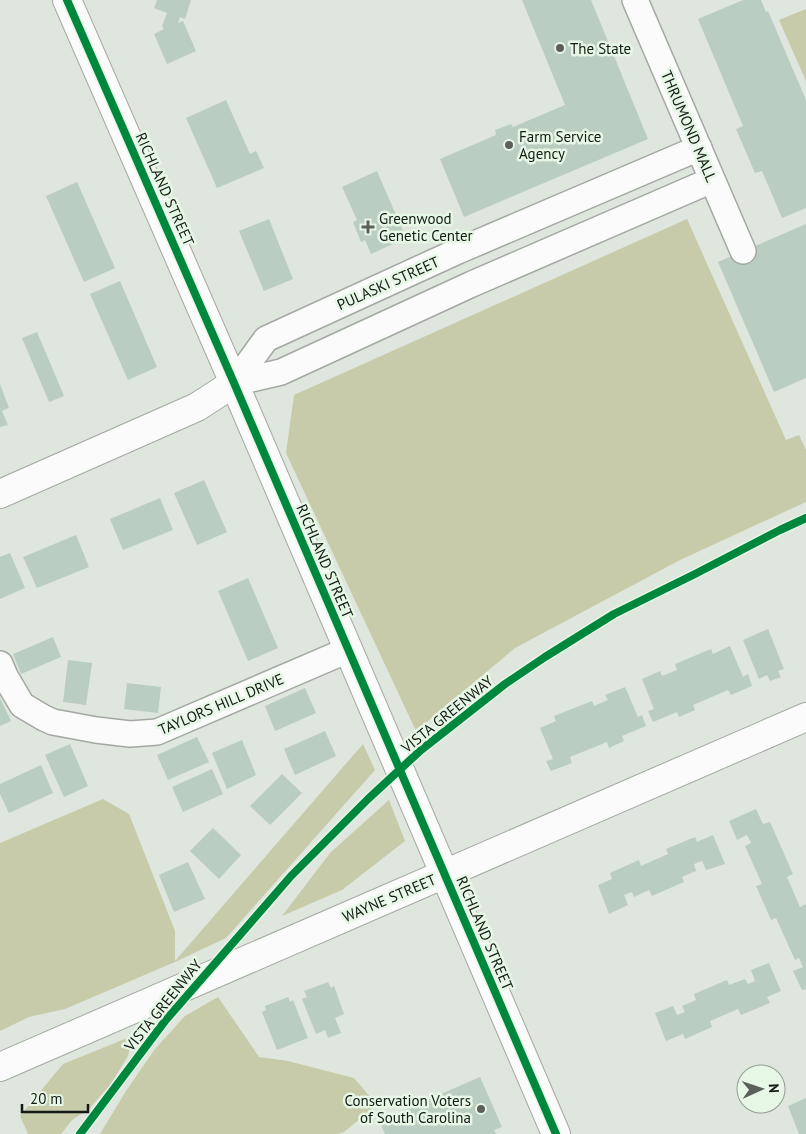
<svg xmlns="http://www.w3.org/2000/svg" width="806" height="1134" viewBox="0 0 806 1134" font-family="'PT Sans',sans-serif">
<style>
.green{fill:#c8cba9}
.building{fill:#bacdc1}
.lines{fill:none;stroke-linecap:round;stroke-linejoin:round}
.minor-casing{stroke:#a3a9a2;stroke-width:28}
.tertiary-casing{stroke:#a3a9a2;stroke-width:30}
.minor{stroke:#fafbfa;stroke-width:25}
.tertiary{stroke:#fafbfa;stroke-width:28}
.cycleway-casing{stroke:#e7f7e6;stroke-width:11}
.cycleway{stroke:#00873e;stroke-width:8}
.poi-dot{fill:#5b615a;stroke:#e7f7e6;stroke-width:2}
.labels{text-anchor:middle;dominant-baseline:central;stroke-width:5;stroke-linejoin:round;paint-order:stroke}
.poi-label{font-size:15px;fill:#141a14;stroke:#e7f7e6;text-anchor:start}
.street-label{font-size:15px;fill:#141a14;stroke:#e7f7e6}
</style>
<rect width="100%" height="100%" fill="#dee6dd"/>
<g class="green">
<polygon points="806,9 806,81 779,20"/>
<polygon points="687,219 786,440 799,435 806,450 806,502 680,560 515,648 416,731 286,453 294,395"/>
<polygon points="363,744 375,770 226,938 175,962 65,1009 29,1017 0,1031 0,843 103,799 129,814 175,931 175,961"/>
<polygon points="389,800 405,841 342,890 282,916 330,853"/>
<polygon points="218,997 259,1057 288,1061 354,1078 377,1105 344,1132 338,1134 100,1134 126,1091 155,1049 185,1016"/>
<polygon points="137,1034 130,1047 128,1056 110,1085 89,1109 72,1120 61,1134 28,1134 20,1116 63,1064"/>
</g>
<g class="building">
<polygon points="157,0 191,0 185,19 180,17 178,23 183,21 196,51 167,64 154,34 164,29 162,26 167,13 154,8"/>
<polygon points="522,0 591,0 648,139 464,217 440,159 496,135 495,130 511,124 513,127 565,105"/>
<polygon points="743,0 761,0 766,12 768,11 806,100 806,208 782,218 762,171 755,173 736,129 743,126 698,19"/>
<polygon points="226,100 250,154 256,151 264,168 217,188 186,118"/>
<polygon points="377,171 406,238 371,254 365,240 361,242 353,222 357,220 342,187"/>
<polygon points="77,182 115,268 84,282 46,196"/>
<polygon points="269,219 293,279 264,291 239,231"/>
<polygon points="806,224 806,378 774,392 718,262"/>
<polygon points="120,281 157,367 128,380 90,294"/>
<polygon points="37,332 64,396 49,402 22,338"/>
<polygon points="0,384 9,408 2,411 8,425 0,427"/>
<polygon points="204,480 227,532 197,545 174,493"/>
<polygon points="160,498 173,530 123,550 110,519"/>
<polygon points="76,535 89,567 37,588 23,557"/>
<polygon points="10,553 25,588 0,599 0,557"/>
<polygon points="248,578 278,648 248,661 218,591"/>
<polygon points="768,629 784,669 778,671 781,677 770,681 767,675 759,679 743,640"/>
<polygon points="53,637 61,657 21,674 13,654"/>
<polygon points="730,646 743,677 748,674 752,686 731,695 728,690 693,705 695,710 679,717 677,712 653,722 648,711 654,709 642,679 660,671 662,676 677,670 675,664 711,649 713,654"/>
<polygon points="68,660 92,663 86,705 63,702"/>
<polygon points="127,683 161,687 158,713 124,709"/>
<polygon points="625,687 638,717 642,715 646,726 622,736 624,741 609,748 607,742 570,757 572,763 551,771 546,761 553,759 540,728 556,721 554,716 592,701 594,706 608,700 605,695"/>
<polygon points="305,688 316,713 275,731 265,706"/>
<polygon points="0,698 11,721 0,726"/>
<polygon points="325,731 336,756 295,775 284,749"/>
<polygon points="197,737 209,762 168,780 157,755"/>
<polygon points="242,740 256,775 227,789 212,753"/>
<polygon points="70,744 88,786 64,797 45,755"/>
<polygon points="41,765 53,793 9,813 0,794 0,784"/>
<polygon points="212,769 223,794 183,812 172,787"/>
<polygon points="282,774 302,793 270,825 250,806"/>
<polygon points="756,809 763,824 770,822 793,874 787,877 800,907 806,904 806,989 802,990 793,971 803,967 799,958 795,960 776,918 771,920 756,886 762,884 745,846 751,843 747,835 737,840 729,821"/>
<polygon points="213,828 241,855 219,879 190,851"/>
<polygon points="713,835 725,864 706,870 702,861 694,864 696,871 682,877 684,882 652,896 649,890 634,897 632,892 624,895 628,905 609,914 598,885 612,879 610,873 639,860 641,866 668,854 666,849 695,837 697,842"/>
<polygon points="188,862 205,899 174,912 159,875"/>
<polygon points="769,963 781,991 767,997 770,1003 741,1015 738,1009 710,1021 712,1027 685,1039 683,1034 666,1041 655,1013 673,1006 677,1015 685,1012 682,1006 696,1000 694,994 727,980 729,985 745,979 748,984 755,981 751,970"/>
<polygon points="328,982 331,988 334,986 344,1014 335,1018 341,1033 328,1038 325,1030 316,1034 302,999 307,997 304,991"/>
<polygon points="288,997 290,1002 293,1000 308,1038 277,1050 262,1012 266,1010 265,1006"/>
<polygon points="480,1077 502,1127 494,1130 496,1134 385,1134 379,1121"/>
<polygon points="806,1098 806,1134 799,1134 788,1106"/>
</g>
<g class="lines">
<defs>
<g id="minor">
<polyline points="635,0 743,251"/>
<polyline points="234,383 266,339 458,251 699,148"/>
<polyline points="234,383 281,372 472,284 712,180"/>
<polyline points="0,664 5,676 22,705 44,718 53,722 96,730 130,734 157,732 348,650"/>
</g>
<g id="tertiary">
<polyline points="67,0 234,383 556,1134"/>
<polyline points="0,494 197,407 234,383"/>
<polyline points="0,1067 806,717"/>
</g>
</defs>
<use href="#minor" class="minor-casing"/>
<use href="#tertiary" class="tertiary-casing"/>
<use href="#minor" class="minor"/>
<use href="#tertiary" class="tertiary"/>
<defs>
<g id="cycleway">
<polyline points="67,0 234,383 556,1134"/>
<polyline points="80,1134 165,1021 291,876 368,799 421,750 505,684 545,657 614,614 695,574 780,530 806,518"/>
</g>
</defs>
<use href="#cycleway" class="cycleway-casing"/>
<use href="#cycleway" class="cycleway"/>
</g>
<g class="poi-dot">
<circle cx="560" cy="48" r="5"/>
<circle cx="509" cy="145" r="5"/>
<path d="M365.5 219.5h5v5h5v5h-5v5h-5v-5h-5v-5h5z"/>
<circle cx="481" cy="1109" r="5"/>
</g>
<g class="labels">
<g class="poi-label">
<text x="570" y="48">The State</text>
<text x="519" y="136">Farm Service<tspan x="519" dy="17">Agency</tspan></text>
<text x="379" y="218">Greenwood<tspan x="379" dy="17">Genetic Center</tspan></text>
<text x="471" y="1100" text-anchor="end">Conservation Voters<tspan x="471" dy="17">of South Carolina</tspan></text>
</g>
<g class="street-label">
<text transform="translate(689 126) rotate(67)">THRUMOND MALL</text>
<text transform="translate(165 189) rotate(66)">RICHLAND STREET</text>
<text transform="translate(388 283) rotate(-24)">PULASKI STREET</text>
<text transform="translate(325 561) rotate(67)">RICHLAND STREET</text>
<text transform="translate(221 704) rotate(-23)">TAYLORS HILL DRIVE</text>
<text transform="translate(447 714) rotate(-39)">VISTA GREENWAY</text>
<text transform="translate(389 898) rotate(-23)">WAYNE STREET</text>
<text transform="translate(485 933) rotate(67)">RICHLAND STREET</text>
<text transform="translate(163 1005) rotate(-51)">VISTA GREENWAY</text>
</g>
</g>
<g transform="translate(761 1089) rotate(87)"><circle r="24" fill="#e7f7e6" stroke="#939f92"/>
<path d="M0-4L9 19L0 12L-9 19Z" fill="#5b615a"/>
<text y="-8" font-size="14" font-weight="bold" text-anchor="middle" fill="#141a14">N</text>
</g>
<path d="M22 1104v8h66v-8" fill="none" stroke="#141a14" stroke-width="2.5"/>
<text x="30" y="1104" font-size="15" fill="#141a14" stroke="#e7f7e6" stroke-width="4" paint-order="stroke">20 m</text>
</svg>
